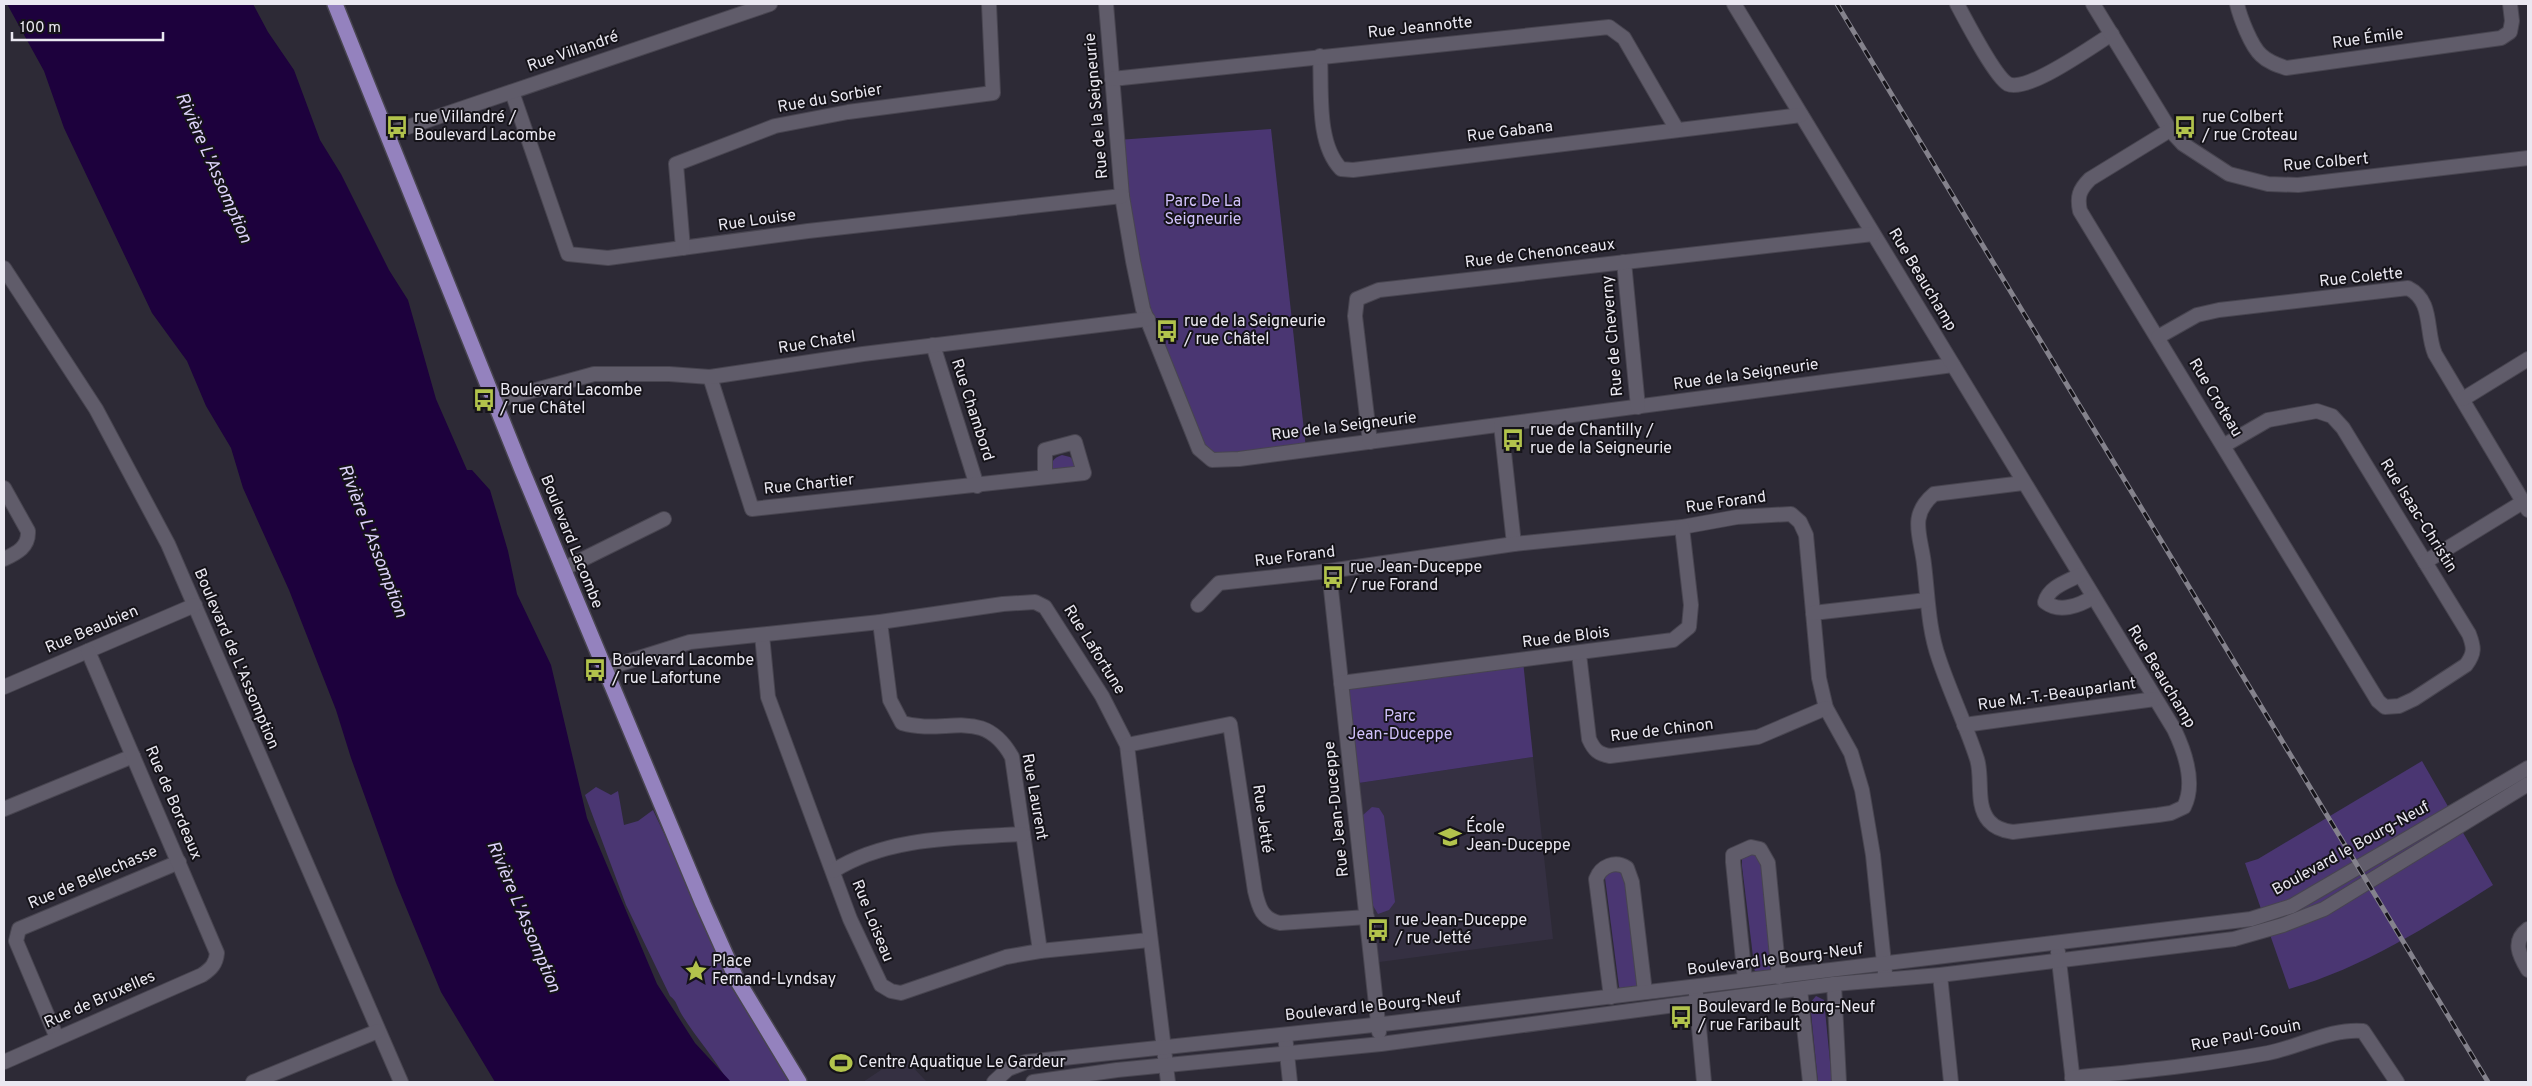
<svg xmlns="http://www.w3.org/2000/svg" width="2532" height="1086" viewBox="0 0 2532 1086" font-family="Overpass,sans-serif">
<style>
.built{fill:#353042}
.green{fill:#4a3672}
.water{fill:#1d013d}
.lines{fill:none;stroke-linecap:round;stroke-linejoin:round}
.minor-casing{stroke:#484550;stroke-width:16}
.major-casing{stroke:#484550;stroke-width:18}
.minor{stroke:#605c6a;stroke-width:14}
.major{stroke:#9482be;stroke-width:15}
.rail-casing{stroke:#84828c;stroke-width:5}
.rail{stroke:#151319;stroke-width:3;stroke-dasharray:9;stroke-linecap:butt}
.labels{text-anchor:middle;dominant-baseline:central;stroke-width:4;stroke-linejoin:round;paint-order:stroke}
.street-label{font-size:16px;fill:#eae8f1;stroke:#151319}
.poi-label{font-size:16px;fill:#eae8f1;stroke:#151319;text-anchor:start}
.park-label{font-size:16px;fill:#d0c1fa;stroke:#151319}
.water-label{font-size:18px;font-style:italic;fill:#dcd2f9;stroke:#151319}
</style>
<rect width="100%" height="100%" fill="#2d2a36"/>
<g class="built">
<polygon points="1533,757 1553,939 1372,963 1352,784"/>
<polygon points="902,1056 927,1082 863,1082"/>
</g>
<g class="green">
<polygon points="1271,129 1306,449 1203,454 1142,305 1117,140"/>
<path d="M 1062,455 L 1070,457 L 1076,462 L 1075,469 L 1051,471 C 1051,462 1053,458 1062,455 Z"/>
<polygon points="1523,661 1533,757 1352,784 1341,683"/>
<path d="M 2422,761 L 2493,885 C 2428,926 2363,968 2289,989 L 2245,863 L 2258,859 Z"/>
<path d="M 596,787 L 611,795 L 618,791 L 624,825 L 638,821 L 653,810 L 682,872 L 736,978 L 799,1082 L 728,1082 C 715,1058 696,1038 682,1015 C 677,1007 677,1001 670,996 L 626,905 L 585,795 Z"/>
<polygon points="1372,807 1379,808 1384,816 1395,902 1389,910 1378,914 1372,904 1363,815"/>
<polygon points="1748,852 1759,853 1764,864 1774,967 1771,974 1755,973 1742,866 1742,857"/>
<polygon points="1616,869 1628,877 1641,986 1624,992 1619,987 1605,878 1609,871"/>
<polygon points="1816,996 1824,1000 1832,1082 1818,1082 1810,1003"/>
</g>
<polygon class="water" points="7,4 253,4 268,32 294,70 320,140 341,174 389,270 408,300 436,399 467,470 472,470 490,490 508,551 517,594 551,665 587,818 657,984 695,1043 731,1082 495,1082 441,992 396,883 351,758 336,710 289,590 243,488 231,448 206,406 187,361 152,313 64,128 44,71"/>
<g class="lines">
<defs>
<g id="minor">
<polyline points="1106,4 1122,196 1133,261 1143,309 1199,449 1212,460 1239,459 1953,365"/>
<path d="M 1734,4 L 2174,729 C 2185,752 2196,783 2184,807 L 2171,813 L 2158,815 L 2013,832 C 2004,831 1996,829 1989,821 C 1975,805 1983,778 1977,759 C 1966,725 1950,692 1939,659 C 1928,628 1928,596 1924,564 C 1921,536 1908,516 1934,494 L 2023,483"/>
<path d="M 1957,4 C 1965,19 1995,77 2008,84 C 2028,93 2092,46 2112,34"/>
<polyline points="2093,4 2170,130 2183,144 2229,174 2268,184 2298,185 2528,158"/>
<path d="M 2237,4 C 2240,17 2251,46 2261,55 C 2268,62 2277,65 2286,68 L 2501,38 L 2510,32 L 2512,21 L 2510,4"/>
<path d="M 1320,56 C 1322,91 1316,143 1341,169 L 1353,170 L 1801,115"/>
<polyline points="1112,79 1609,27 1624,38 1676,128"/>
<polyline points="512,92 568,254 608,258 808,231 1122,196"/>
<path d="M 2170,130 L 2090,179 C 2079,190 2077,197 2080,211 L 2378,701 L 2385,707 L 2399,706 L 2414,699 L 2466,665 C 2475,653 2474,647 2469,634 L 2343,428 L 2332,416 L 2317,411 L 2268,420 L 2223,446"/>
<polyline points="387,134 770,4"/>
<polyline points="683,248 676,164 775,126 848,112 993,93 989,4"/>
<polyline points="1624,262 1638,407"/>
<polyline points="4,268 96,409 168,544 401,1082"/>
<path d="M 2158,337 L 2197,315 L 2219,310 L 2408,288 C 2434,301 2425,331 2435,354 L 2528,510"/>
<polyline points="933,345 977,486"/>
<polyline points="710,377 752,509 1084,473 1075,442 1045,450 1045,477"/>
<polyline points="2463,399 2528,359"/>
<polyline points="495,401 594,374 669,374 710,377 863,354 1148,319"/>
<polyline points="1501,425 1514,544"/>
<polyline points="1370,442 1355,316 1357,299 1379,290 1873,234"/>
<path d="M 4,488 L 28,531 C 29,547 17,553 4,559"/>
<polyline points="2425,562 2523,502"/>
<polyline points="563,569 664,519"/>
<polyline points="1329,571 1379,1032"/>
<path d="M 2080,575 C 2066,582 2049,587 2045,602 C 2059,613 2079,606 2093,597"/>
<polyline points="1198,605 1219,583 1329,571 1514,544 1682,527 1737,517 1791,514 1800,522 1806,535 1819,678 1826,708 1851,753 1862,790 1873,855 1885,973"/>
<polyline points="1813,613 1927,600"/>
<path d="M 880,622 L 890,700 L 902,723 C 946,736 983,705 1012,757 L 1040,951"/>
<polyline points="762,635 768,697 850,919 881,985 891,991 901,993 1006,957 1040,951 1149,940"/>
<path d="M 1579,654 L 1589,739 C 1594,750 1598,754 1610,756 L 1758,737 L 1826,708"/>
<polyline points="604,669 690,642 880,622 1003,604 1035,602 1045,607 1102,696 1127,745 1168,1082"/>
<polyline points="1341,683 1673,640 1689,627 1691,605 1682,527"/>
<polyline points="4,687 195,605"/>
<polyline points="1964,725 2155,699"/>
<path d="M 1127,745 L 1230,724 L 1255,891 C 1259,908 1262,919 1280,923 L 1367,917"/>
<polyline points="4,809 133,756"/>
<path d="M 833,871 C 888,836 960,838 1023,834"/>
<path d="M 2528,929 C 2512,941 2519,955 2528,970"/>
<polyline points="2058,952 2073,1082"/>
<polyline points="1940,975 1951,1082"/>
<polyline points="1745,980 1733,862 1733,855 1751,847 1760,849 1768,863 1779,977"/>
<polyline points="1834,984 1839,1082"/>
<polyline points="1800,989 1810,1082"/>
<polyline points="1696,994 1704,1082"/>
<path d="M 1611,997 L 1596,879 C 1601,866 1615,860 1627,868 L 1632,882 L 1645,992"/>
<polyline points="1285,1035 1290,1082"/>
<polyline points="57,1038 16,941 19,929 179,862"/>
<path d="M 4,1062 L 202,975 C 211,969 216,964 217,953 L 88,651"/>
<path d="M 2072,1078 C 2138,1071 2203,1065 2268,1053 C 2299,1047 2332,1028 2363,1031 L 2397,1082"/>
<polyline points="253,1082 378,1031"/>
<polyline points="994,1082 1008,1069 1026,1062 1392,1023 2251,919 2292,906 2528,768"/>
<polyline points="1033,1082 1117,1070 1381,1044 1834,984 1940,975 2234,939 2283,925 2324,909 2528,784"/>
</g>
<polyline id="major" points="335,4 522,470 703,904 736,978 799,1082"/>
</defs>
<use href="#minor" class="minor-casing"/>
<use href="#major" class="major-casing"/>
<use href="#minor" class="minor"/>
<use href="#major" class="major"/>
<defs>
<polyline id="rail" points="1837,4 2488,1082"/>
</defs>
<use href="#rail" class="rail-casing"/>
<use href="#rail" class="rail"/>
</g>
<defs>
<symbol id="bus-bare" viewBox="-9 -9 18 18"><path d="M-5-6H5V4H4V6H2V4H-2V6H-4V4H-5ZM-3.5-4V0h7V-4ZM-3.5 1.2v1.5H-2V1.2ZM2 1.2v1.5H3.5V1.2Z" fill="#b2c34c" stroke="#151319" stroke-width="2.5" paint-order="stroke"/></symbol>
<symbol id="school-bare" viewBox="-9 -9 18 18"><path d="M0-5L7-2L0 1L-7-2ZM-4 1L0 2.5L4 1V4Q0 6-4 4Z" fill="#b2c34c" stroke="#151319" stroke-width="2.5" paint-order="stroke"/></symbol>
<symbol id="sight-bare" viewBox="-9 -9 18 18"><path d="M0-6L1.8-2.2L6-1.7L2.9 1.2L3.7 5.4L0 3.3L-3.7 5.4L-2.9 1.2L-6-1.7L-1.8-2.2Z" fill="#b2c34c" stroke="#151319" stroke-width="2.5" paint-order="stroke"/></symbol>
<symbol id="stadium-bare" viewBox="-9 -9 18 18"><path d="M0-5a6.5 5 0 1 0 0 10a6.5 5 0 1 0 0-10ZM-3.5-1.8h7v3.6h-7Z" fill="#b2c34c" stroke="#151319" stroke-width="2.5" paint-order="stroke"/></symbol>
</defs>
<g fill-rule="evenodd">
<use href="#bus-bare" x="381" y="111" width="32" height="32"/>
<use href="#bus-bare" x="2169" y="111" width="32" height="32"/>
<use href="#bus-bare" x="1151" y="315" width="32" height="32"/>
<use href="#bus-bare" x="468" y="384" width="32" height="32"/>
<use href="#bus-bare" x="1497" y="424" width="32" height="32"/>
<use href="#bus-bare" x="1317" y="561" width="32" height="32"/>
<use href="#bus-bare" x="579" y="654" width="32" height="32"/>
<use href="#school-bare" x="1434" y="821" width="32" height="32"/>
<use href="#bus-bare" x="1362" y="914" width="32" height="32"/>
<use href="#sight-bare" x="680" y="955" width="32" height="32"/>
<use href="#bus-bare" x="1665" y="1001" width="32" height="32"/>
<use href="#stadium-bare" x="825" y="1047" width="32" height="32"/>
</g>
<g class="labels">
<g class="street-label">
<text transform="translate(1420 28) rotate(-6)">Rue Jeannotte</text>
<text transform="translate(2368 39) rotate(-8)">Rue Émile</text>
<text transform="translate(573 52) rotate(-19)">Rue Villandré</text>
<text transform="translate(830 99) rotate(-10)">Rue du Sorbier</text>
<text transform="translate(1097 106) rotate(-95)">Rue de la Seigneurie</text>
<text transform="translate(1510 132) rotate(-7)">Rue Gabana</text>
<text transform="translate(2326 163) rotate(-5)">Rue Colbert</text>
<text transform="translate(757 221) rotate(-8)">Rue Louise</text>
<text transform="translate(1540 254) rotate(-7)">Rue de Chenonceaux</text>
<text transform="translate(2361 278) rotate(-6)">Rue Colette</text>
<text transform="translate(1922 280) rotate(59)">Rue Beauchamp</text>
<text transform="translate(1613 336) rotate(-95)">Rue de Cheverny</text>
<text transform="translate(817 343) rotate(-9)">Rue Chatel</text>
<text transform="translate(1746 375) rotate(-8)">Rue de la Seigneurie</text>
<text transform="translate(2215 398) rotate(59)">Rue Croteau</text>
<text transform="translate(972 410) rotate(72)">Rue Chambord</text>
<text transform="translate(1344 427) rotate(-7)">Rue de la Seigneurie</text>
<text transform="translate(809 485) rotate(-6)">Rue Chartier</text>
<text transform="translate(1726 503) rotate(-8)">Rue Forand</text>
<text transform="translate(2418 516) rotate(58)">Rue Isaac-Christin</text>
<text transform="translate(571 542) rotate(68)">Boulevard Lacombe</text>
<text transform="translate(1295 557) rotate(-7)">Rue Forand</text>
<text transform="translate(92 630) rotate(-23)">Rue Beaubien</text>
<text transform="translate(1566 638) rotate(-7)">Rue de Blois</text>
<text transform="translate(1094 650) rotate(58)">Rue Lafortune</text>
<text transform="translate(236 659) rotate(67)">Boulevard de L'Assomption</text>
<text transform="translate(2161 677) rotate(59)">Rue Beauchamp</text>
<text transform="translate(2057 695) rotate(-8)">Rue M.-T.-Beauparlant</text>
<text transform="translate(1662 731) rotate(-7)">Rue de Chinon</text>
<text transform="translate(1034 797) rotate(80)">Rue Laurent</text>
<text transform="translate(173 803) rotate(67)">Rue de Bordeaux</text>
<text transform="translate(1337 809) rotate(-96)">Rue Jean-Duceppe</text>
<text transform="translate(1262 819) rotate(82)">Rue Jetté</text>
<text transform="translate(2351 849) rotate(-29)">Boulevard le Bourg-Neuf</text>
<text transform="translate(93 878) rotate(-23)">Rue de Bellechasse</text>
<text transform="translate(872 921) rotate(68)">Rue Loiseau</text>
<text transform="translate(1775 960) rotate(-7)">Boulevard le Bourg-Neuf</text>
<text transform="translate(100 1000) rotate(-24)">Rue de Bruxelles</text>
<text transform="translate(1373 1007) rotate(-6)">Boulevard le Bourg-Neuf</text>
<text transform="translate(2246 1036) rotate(-11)">Rue Paul-Gouin</text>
</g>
<g class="poi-label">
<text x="414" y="118">rue Villandré /<tspan x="414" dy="18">Boulevard Lacombe</tspan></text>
<text x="2202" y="118">rue Colbert<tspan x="2202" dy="18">/ rue Croteau</tspan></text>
<text x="1184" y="322">rue de la Seigneurie<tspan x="1184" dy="18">/ rue Châtel</tspan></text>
<text x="500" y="391">Boulevard Lacombe<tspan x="500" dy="18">/ rue Châtel</tspan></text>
<text x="1530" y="431">rue de Chantilly /<tspan x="1530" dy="18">rue de la Seigneurie</tspan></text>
<text x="1350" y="568">rue Jean-Duceppe<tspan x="1350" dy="18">/ rue Forand</tspan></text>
<text x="612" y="661">Boulevard Lacombe<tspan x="612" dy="18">/ rue Lafortune</tspan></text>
<text x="1466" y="828">École<tspan x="1466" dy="18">Jean-Duceppe</tspan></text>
<text x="1395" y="921">rue Jean-Duceppe<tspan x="1395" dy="18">/ rue Jetté</tspan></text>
<text x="712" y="962">Place<tspan x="712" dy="18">Fernand-Lyndsay</tspan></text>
<text x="1698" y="1008">Boulevard le Bourg-Neuf<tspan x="1698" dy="18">/ rue Faribault</tspan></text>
<text x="858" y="1063">Centre Aquatique Le Gardeur</text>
</g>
<g class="park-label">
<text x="1203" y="202">Parc De La<tspan x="1203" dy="18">Seigneurie</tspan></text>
<text x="1400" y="717">Parc<tspan x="1400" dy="18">Jean-Duceppe</tspan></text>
</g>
<g class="water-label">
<text transform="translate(213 168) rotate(66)">Rivière L'Assomption</text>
<text transform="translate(372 541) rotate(69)">Rivière L'Assomption</text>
<text transform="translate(523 917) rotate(67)">Rivière L'Assomption</text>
</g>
</g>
<rect width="2532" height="1086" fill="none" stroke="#eae8f1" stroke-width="10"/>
<path d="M12 32v8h151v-8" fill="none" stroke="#eae8f1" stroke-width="2.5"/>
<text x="20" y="32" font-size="15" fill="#eae8f1" stroke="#151319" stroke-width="4" paint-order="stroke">100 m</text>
</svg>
